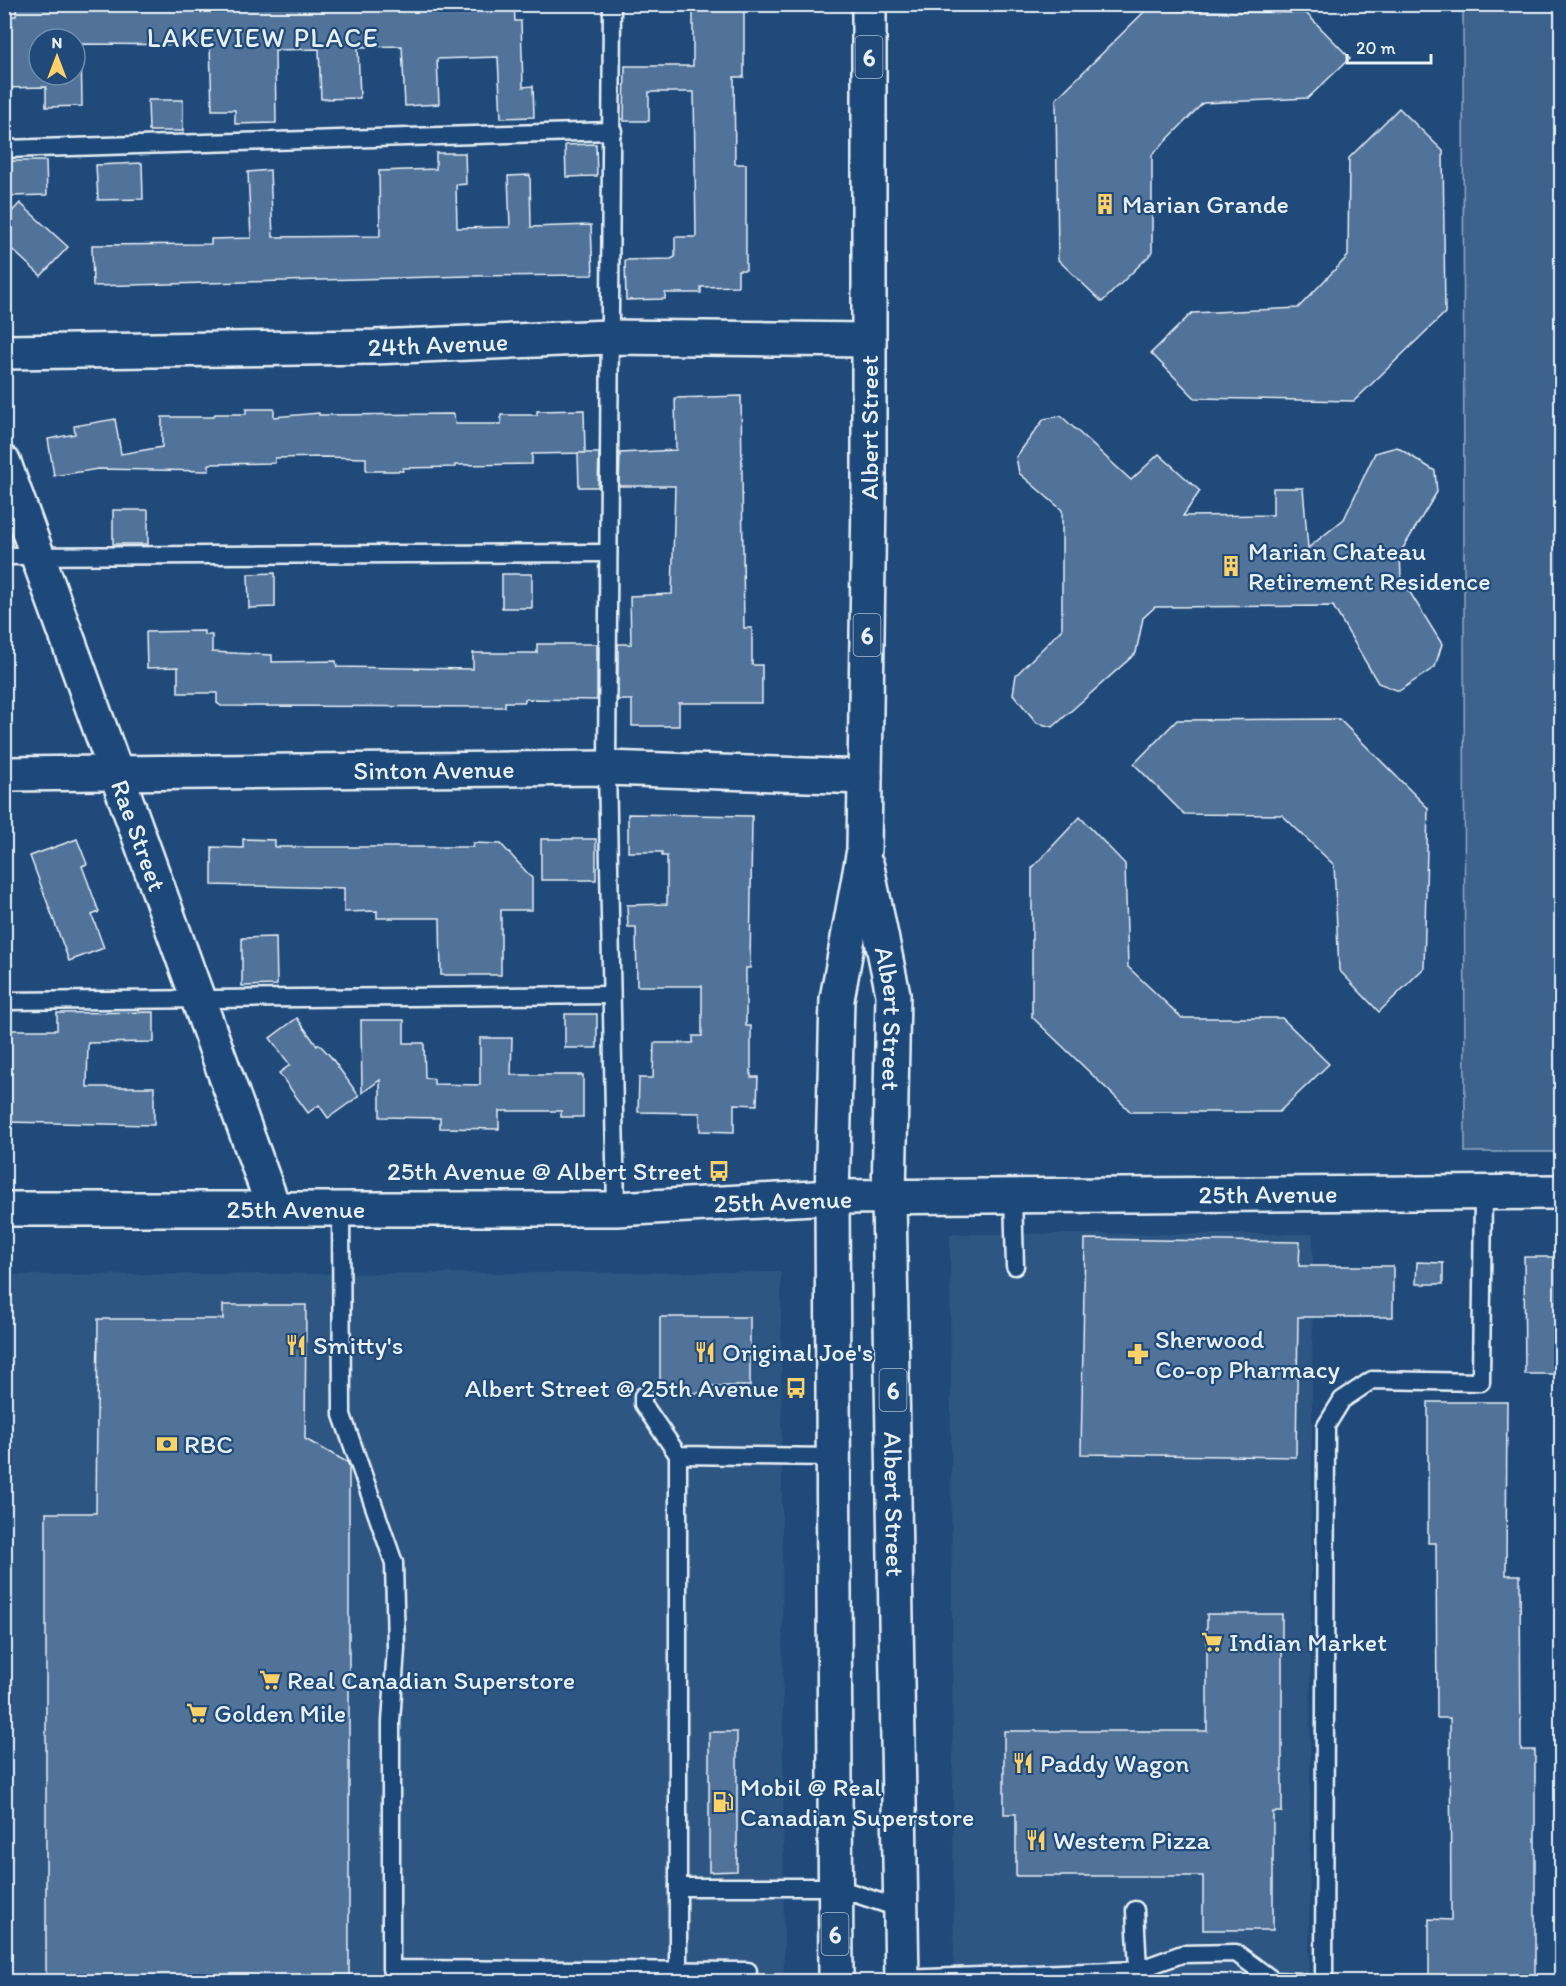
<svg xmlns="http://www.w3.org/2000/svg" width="1566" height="1986" viewBox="0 0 1566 1986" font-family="Itim,sans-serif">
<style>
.built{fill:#2e5683}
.green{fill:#3c628c;stroke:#92aac2;stroke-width:1.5}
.building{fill:#517399;stroke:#e8f1f8;stroke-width:1.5;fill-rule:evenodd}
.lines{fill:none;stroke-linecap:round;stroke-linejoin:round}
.lane-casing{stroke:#e8f1f8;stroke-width:21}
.street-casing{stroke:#e8f1f8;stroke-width:38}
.secondary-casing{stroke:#e8f1f8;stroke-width:38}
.primary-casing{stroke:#e8f1f8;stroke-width:38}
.lane{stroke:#1f4a7a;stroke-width:16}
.street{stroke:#1f4a7a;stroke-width:33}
.secondary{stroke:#1f4a7a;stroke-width:33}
.primary{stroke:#1f4a7a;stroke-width:33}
.labels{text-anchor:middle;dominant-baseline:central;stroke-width:4.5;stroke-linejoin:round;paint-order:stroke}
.shield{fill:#1f4a7a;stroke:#acbfd2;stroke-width:1.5}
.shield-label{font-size:24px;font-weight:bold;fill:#e8f1f8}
.poi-label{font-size:26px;fill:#e8f1f8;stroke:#1f4a7a;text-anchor:start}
.street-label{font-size:26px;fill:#e8f1f8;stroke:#1f4a7a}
.neighbourhood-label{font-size:27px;letter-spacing:1.5px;fill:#e8f1f8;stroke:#1f4a7a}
</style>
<rect width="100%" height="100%" fill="#1f4a7a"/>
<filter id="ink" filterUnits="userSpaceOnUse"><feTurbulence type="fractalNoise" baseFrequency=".0167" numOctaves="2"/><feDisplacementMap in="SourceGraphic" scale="12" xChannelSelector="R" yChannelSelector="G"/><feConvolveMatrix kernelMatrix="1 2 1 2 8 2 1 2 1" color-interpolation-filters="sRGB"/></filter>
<g filter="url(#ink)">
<g class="built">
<polygon points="950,1234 1313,1234 1309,1981 954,1981"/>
<polygon points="781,1272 784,1981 10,1981 8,1275"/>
</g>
<polygon class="green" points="1463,5 1561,5 1561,1152 1465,1152"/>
<g class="building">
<path d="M 371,4 L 371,8 L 419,4 L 514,4 L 515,21 L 521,21 L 523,87 L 533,86 L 534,117 L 501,118 L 498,57 L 437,59 L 439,104 L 405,106 L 402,46 L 358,47 L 360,98 L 321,99 L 319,49 L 275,50 L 276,123 L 235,124 L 235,110 L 212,110 L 210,45 L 81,44 L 82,106 L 46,107 L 46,87 L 4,88 L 4,16 L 16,16 L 16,5 ZM 39,39 L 75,39 L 75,75 L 39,75 Z"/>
<polygon points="693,4 744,4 744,77 734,77 735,164 746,164 746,270 738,270 738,286 701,287 701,293 665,293 665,299 626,300 625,260 671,259 675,257 675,237 696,237 694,92 649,92 649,121 624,121 625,66 693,66"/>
<polygon points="1146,10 1306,13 1350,58 1308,98 1203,103 1152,155 1152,253 1102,302 1058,260 1056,99"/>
<polygon points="148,100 183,100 183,131 149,131"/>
<polygon points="1399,108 1443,151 1445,313 1354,401 1195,398 1151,353 1192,313 1298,308 1348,256 1349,158"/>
<polygon points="596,144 597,176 566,177 565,145"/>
<polygon points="436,153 465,153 466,184 456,185 457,228 510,227 508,176 530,175 531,227 591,225 593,275 470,276 93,286 92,245 211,244 211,239 251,238 248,172 270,170 273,237 380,236 379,171 436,169"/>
<polygon points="10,161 46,161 47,195 11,196"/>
<polygon points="142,163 143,199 98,200 96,165"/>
<polygon points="20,203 68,247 41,276 4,242 4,220"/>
<polygon points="741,396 744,628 752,628 752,665 762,665 762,703 679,703 679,726 632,726 632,700 618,700 618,644 631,644 630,596 672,594 675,486 619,486 620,453 676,450 675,398"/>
<polygon points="246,409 274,409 274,417 319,413 319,415 454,414 455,424 501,424 501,415 537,415 537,411 584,410 585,453 532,454 532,464 455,465 455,467 403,468 403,471 366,471 366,458 323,457 275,458 275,463 209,464 209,471 98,469 54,476 48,439 75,434 74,426 115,419 121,454 162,447 162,417 213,417 215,414 246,414"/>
<polygon points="1061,416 1131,480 1159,454 1200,491 1183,516 1273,515 1273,488 1303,488 1308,548 1344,519 1375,453 1397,447 1435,471 1437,492 1400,553 1401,578 1442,644 1435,667 1399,691 1378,683 1333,606 1155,607 1143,618 1136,653 1053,727 1037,723 1013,694 1016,675 1062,629 1062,510 1019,473 1016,457 1044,419"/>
<polygon points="578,453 599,453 598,487 579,487"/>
<rect x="113" y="510" width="35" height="34"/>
<polygon points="275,573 275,607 249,608 248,574"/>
<rect x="502" y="574" width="30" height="34"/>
<polygon points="204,631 204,635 212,635 212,652 272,655 272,662 336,661 337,667 473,669 473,653 537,653 537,644 597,644 597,700 525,699 525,702 505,702 505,707 221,706 217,703 217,693 178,693 178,667 147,668 146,632"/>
<polygon points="1339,719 1428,808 1424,968 1379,1012 1339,970 1334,865 1282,815 1184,814 1134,764 1177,720"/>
<polygon points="628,814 752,816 750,968 746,968 746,1026 751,1026 751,1077 758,1077 757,1105 734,1104 734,1132 700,1131 700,1113 638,1112 639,1078 653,1078 654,1043 693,1043 693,1036 702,1036 702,986 637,986 636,927 628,927 627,905 667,904 667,856 662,856 662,852 628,852"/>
<polygon points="1080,817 1125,864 1128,967 1182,1018 1282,1018 1329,1064 1279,1112 1131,1112 1032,1017 1032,868"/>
<polygon points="77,839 87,864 82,866 99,912 92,915 104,948 69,961 30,856"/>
<polygon points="243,839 275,840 275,847 473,847 473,843 501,844 532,878 532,910 501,910 501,975 441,975 440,918 377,918 377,911 344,912 344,888 212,885 212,847 243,848"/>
<rect x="541" y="839" width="55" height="41"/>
<polygon points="276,937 277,985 242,986 242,938"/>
<polygon points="154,1012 154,1042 88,1043 87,1087 154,1087 154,1125 4,1122 4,1030 57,1030 57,1013"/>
<rect x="565" y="1014" width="32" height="34"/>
<polygon points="297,1018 317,1046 319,1044 331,1057 359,1096 328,1118 319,1105 308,1113 279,1073 290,1065 270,1038"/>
<polygon points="361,1020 404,1020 404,1043 424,1043 425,1078 434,1079 434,1084 480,1085 480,1038 512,1038 511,1075 583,1075 583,1117 561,1117 561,1111 499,1111 499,1129 440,1128 440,1118 380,1117 380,1080 362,1093"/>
<polygon points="1085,1239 1300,1242 1299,1266 1393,1266 1393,1317 1298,1317 1296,1457 1081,1454"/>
<polygon points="1524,1257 1562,1257 1562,1374 1525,1374"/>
<polygon points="1417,1262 1443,1263 1443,1284 1416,1284"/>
<polygon points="223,1305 306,1305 305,1439 347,1462 349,1466 349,1982 46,1982 46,1513 96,1513 98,1319 223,1319"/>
<polygon points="660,1317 750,1317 750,1386 705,1386 705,1393 680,1393 680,1386 660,1386"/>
<polygon points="1428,1402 1507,1402 1506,1575 1520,1575 1521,1750 1535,1750 1535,1982 1429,1982 1429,1919 1451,1920 1450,1718 1437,1718 1436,1543 1428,1543"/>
<polygon points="1207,1614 1282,1614 1282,1812 1273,1812 1273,1930 1203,1930 1203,1876 1016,1876 1016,1814 1004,1814 1004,1731 1207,1731"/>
<polygon points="709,1732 737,1732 737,1871 709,1872"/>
</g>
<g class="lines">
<defs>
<g id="lane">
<polyline points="612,4 607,768 616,1209"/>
<polyline points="4,149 613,131"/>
<polyline points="4,556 608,553"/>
<polyline points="4,1001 611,995"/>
<polyline points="1013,1196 1015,1266"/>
<polyline points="341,1209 342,1415 394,1563 396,1648 391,1722 391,1969 748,1971"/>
<polyline points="643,1396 643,1404 678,1455 833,1457"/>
<polyline points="678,1455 678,1971"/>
<polyline points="678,1887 835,1887 901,1909"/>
<polyline points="1135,1910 1138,1970"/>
<polyline points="902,1979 1138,1970 1182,1954 1236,1953 1274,1981 1300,1982"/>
<polyline points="1324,1982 1326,1426 1342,1400 1372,1380 1481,1382 1483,1192"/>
</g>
<g id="street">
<path id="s1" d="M 4,352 L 374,347 L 609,337 L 869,340"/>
<path id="s2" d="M 4,774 L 607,768 L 865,777"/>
<path id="s3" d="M 832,1197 L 1562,1192"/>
</g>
<g id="secondary">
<path id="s4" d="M 4,463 L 274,1209"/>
<path id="s5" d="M 4,1209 L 616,1209 L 832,1197"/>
</g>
<g id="primary">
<path id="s6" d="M 867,867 L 893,994 L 889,1197 L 902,1982"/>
<path id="s7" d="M 836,1982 L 832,1197 L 837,999 L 864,850 L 869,493 L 869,4"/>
</g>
</defs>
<use href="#lane" class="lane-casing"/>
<use href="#street" class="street-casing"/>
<use href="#secondary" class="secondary-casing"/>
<use href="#primary" class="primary-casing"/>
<use href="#lane" class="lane"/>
<use href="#street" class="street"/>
<use href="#secondary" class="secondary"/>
<use href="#primary" class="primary"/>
</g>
</g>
<defs>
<symbol id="building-bare" viewBox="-9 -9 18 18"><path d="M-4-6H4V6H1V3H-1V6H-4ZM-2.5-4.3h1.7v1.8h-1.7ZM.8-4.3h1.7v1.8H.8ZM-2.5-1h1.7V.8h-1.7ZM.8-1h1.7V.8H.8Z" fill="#ffd166" stroke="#1f4a7a" stroke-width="2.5" paint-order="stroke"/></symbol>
<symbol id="bus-bare" viewBox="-9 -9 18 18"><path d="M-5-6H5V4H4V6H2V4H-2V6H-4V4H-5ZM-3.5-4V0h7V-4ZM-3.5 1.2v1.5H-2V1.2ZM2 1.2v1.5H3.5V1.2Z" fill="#ffd166" stroke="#1f4a7a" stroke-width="2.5" paint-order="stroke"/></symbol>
<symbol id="restaurant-bare" viewBox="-9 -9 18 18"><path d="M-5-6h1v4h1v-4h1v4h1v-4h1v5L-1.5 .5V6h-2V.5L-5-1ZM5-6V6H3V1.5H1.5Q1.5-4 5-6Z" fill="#ffd166" stroke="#1f4a7a" stroke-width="2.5" paint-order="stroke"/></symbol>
<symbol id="pharmacy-bare" viewBox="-9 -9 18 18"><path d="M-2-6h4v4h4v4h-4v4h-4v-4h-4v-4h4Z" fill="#ffd166" stroke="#1f4a7a" stroke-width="2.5" paint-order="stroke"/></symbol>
<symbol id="bank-bare" viewBox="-9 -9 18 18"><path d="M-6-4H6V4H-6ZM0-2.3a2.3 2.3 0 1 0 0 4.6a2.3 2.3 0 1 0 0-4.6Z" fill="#ffd166" stroke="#1f4a7a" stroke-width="2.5" paint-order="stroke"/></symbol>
<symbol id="supermarket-bare" viewBox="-9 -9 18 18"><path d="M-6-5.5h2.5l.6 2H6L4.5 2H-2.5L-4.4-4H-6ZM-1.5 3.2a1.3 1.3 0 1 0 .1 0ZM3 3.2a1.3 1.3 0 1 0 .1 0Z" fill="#ffd166" stroke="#1f4a7a" stroke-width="2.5" paint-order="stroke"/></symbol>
<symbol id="fuel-bare" viewBox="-9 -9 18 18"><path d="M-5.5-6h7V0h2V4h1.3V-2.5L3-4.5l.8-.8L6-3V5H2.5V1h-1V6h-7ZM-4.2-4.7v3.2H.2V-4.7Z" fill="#ffd166" stroke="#1f4a7a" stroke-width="2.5" paint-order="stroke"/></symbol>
</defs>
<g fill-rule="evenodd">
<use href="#building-bare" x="1090" y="189" width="30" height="30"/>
<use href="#building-bare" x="1216" y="551" width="30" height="30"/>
<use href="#bus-bare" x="704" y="1156" width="30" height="30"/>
<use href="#restaurant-bare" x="281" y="1330" width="30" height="30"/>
<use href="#restaurant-bare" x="690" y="1337" width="30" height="30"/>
<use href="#pharmacy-bare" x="1123" y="1339" width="30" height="30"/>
<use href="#bus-bare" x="781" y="1373" width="30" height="30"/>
<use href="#bank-bare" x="152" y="1429" width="30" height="30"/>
<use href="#supermarket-bare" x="1197" y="1627" width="30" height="30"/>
<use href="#supermarket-bare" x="255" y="1665" width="30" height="30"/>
<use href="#supermarket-bare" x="182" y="1698" width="30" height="30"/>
<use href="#restaurant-bare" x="1008" y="1748" width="30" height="30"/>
<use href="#fuel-bare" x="708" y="1787" width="30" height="30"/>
<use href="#restaurant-bare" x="1021" y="1825" width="30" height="30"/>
</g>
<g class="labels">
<g class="shield">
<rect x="855.5" y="36" width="27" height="42" rx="4.5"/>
<rect x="853.5" y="614" width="27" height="42" rx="4.5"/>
<rect x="879.5" y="1369" width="27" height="42" rx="4.5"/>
<rect x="821.5" y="1913" width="27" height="42" rx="4.5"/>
</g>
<g class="shield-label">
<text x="869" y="57">6</text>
<text x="867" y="635">6</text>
<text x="893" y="1390">6</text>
<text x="835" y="1934">6</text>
</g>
<g class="poi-label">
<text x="1122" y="204">Marian Grande</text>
<text x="1248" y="551">Marian Chateau<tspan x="1248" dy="30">Retirement Residence</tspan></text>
<text x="702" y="1171" text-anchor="end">25th Avenue @ Albert Street</text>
<text x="1155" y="1339">Sherwood<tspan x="1155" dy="30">Co-op Pharmacy</tspan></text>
<text x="313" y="1345">Smitty's</text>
<text x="722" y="1352">Original Joe's</text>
<text x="779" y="1388" text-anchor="end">Albert Street @ 25th Avenue</text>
<text x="184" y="1444">RBC</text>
<text x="1229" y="1642">Indian Market</text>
<text x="287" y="1680">Real Canadian Superstore</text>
<text x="214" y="1713">Golden Mile</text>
<text x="1040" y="1763">Paddy Wagon</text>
<text x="740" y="1787">Mobil @ Real<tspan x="740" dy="30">Canadian Superstore</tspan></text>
<text x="1053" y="1840">Western Pizza</text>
</g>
<g class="street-label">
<text stroke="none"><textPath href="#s1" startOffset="434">24th Avenue</textPath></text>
<text stroke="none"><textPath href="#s7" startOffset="1557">Albert Street</textPath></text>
<text stroke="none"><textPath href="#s2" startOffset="430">Sinton Avenue</textPath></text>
<text stroke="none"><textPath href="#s4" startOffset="396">Rae Street</textPath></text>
<text stroke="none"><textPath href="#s6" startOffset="154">Albert Street</textPath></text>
<text stroke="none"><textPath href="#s3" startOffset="436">25th Avenue</textPath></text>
<text transform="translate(783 1201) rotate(-2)">25th Avenue</text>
<text stroke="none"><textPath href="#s5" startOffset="292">25th Avenue</textPath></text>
<text stroke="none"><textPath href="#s6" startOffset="640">Albert Street</textPath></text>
</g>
<g class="neighbourhood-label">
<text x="263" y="37">LAKEVIEW PLACE</text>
</g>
</g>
<rect width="1566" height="1986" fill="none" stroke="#1f4a7a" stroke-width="24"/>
<rect x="12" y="12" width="1542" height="1962" fill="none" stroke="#e8f1f8" stroke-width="2" filter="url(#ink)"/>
<g transform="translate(57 57)"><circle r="28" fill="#1f4a7a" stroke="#6f8dac" stroke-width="1.5"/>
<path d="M0-4.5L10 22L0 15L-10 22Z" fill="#ffd166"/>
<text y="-9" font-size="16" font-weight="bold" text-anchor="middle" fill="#e8f1f8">N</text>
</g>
<path d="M1347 54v9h84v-9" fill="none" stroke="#e8f1f8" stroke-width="3"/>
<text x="1356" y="54" font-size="18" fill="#e8f1f8" stroke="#1f4a7a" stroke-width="4.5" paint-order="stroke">20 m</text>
</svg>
